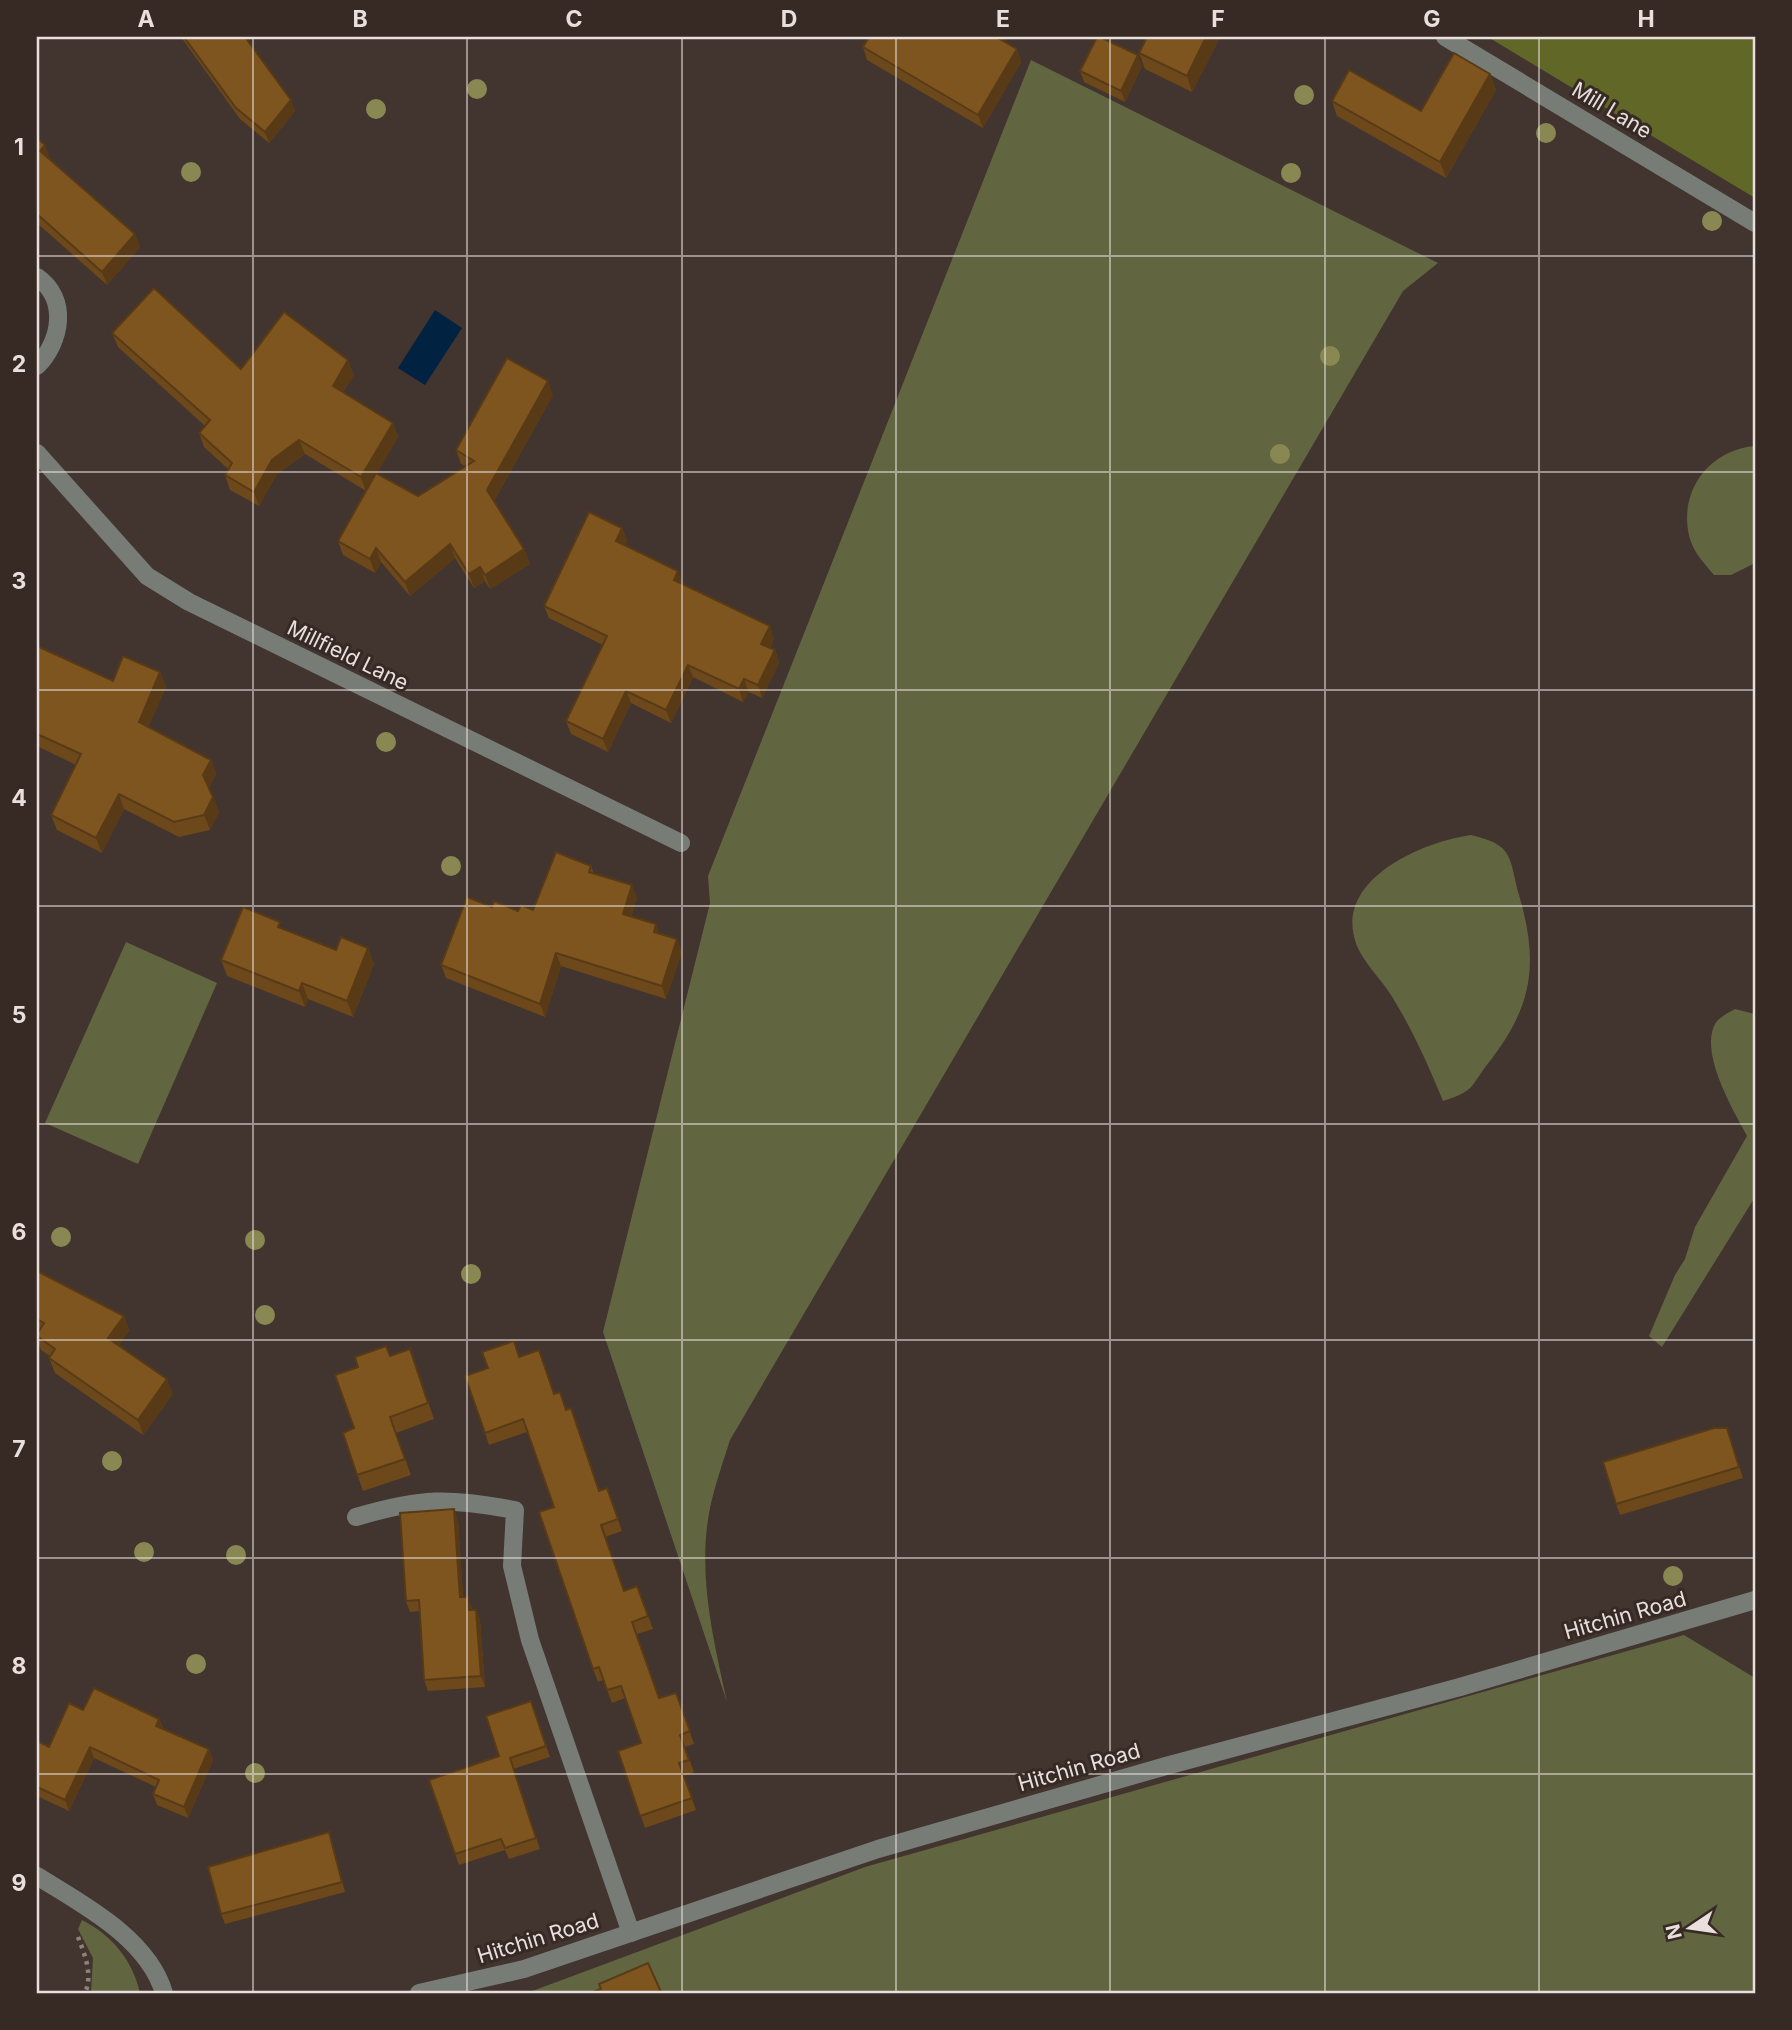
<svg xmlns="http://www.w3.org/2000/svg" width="1792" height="2030" viewBox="0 0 1792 2030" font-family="Inter,sans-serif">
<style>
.green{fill:#616641}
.forest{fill:#616726}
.water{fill:#022242}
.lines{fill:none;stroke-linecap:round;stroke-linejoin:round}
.path{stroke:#8e827d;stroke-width:4.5;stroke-dasharray:3.5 5;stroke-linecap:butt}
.minor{stroke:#777c76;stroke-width:18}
.tree{fill:#898852}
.wall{fill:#6c481b}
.shaded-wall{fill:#583b16}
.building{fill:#7e541f;stroke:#583b16;stroke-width:2}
.grid{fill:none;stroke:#e9e0dd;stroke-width:2;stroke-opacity:0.55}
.labels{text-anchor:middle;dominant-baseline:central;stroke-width:6;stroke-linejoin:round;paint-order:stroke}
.street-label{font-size:21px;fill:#e9e0dd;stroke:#372924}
.neatline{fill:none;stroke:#e9e0dd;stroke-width:2.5}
.grid-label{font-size:23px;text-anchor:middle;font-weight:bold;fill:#e9e0dd}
</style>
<rect width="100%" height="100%" fill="#42342e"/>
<g class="green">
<path d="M 1031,60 L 1438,263 L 1403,291 L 730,1440 C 723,1462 715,1485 710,1508 C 697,1573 713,1638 727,1702 L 603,1332 L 710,903 L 708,876 Z"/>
<path d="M 1755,446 L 1755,563 L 1731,575 L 1714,575 C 1705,564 1694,553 1690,539 C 1677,493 1708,450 1755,446 Z"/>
<path d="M 1471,835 C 1514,845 1509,857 1519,895 C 1539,963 1533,1005 1490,1061 C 1469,1087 1477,1090 1443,1101 C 1428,1064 1412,1029 1391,995 C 1381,979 1364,963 1357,946 C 1331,881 1421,842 1471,835 Z"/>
<polygon points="126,942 217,983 138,1164 45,1123"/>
<path d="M 1735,1009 L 1755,1014 L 1755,1197 L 1662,1347 L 1649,1336 L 1675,1275 L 1685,1259 L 1695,1227 L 1747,1136 C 1733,1110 1701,1056 1714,1026 C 1717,1018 1728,1013 1735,1009 Z"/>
<polygon points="1684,1635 1755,1678 1755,1993 527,1993 865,1867"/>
<path d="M 82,1920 C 112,1935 133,1961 140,1993 L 91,1993 L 93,1958 L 78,1929 Z"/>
</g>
<polygon class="forest" points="1488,37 1755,37 1755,198"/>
<polygon class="water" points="435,310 462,328 425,385 398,368"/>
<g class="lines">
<path class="path" d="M 78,1937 C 85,1955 93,1975 85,1993"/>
<g class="minor">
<polyline points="1445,37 1755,223"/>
<path d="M 37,277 C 69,299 61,342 37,366"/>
<polyline points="37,453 147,576 189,602 681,843"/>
<path d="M 356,1517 C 424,1497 446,1498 515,1510 L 512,1566 L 530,1640 L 631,1933"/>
<path d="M 37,1876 C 82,1904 148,1938 164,1993"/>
<polyline points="419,1993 524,1969 878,1849 1166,1766 1460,1687 1755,1600"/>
</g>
</g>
<g class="tree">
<circle cx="477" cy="89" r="10"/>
<circle cx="1304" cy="95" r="10"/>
<circle cx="376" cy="109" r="10"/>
<circle cx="1546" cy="133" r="10"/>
<circle cx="191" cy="172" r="10"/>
<circle cx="1291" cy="173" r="10"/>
<circle cx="1712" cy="221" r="10"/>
<circle cx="1330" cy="356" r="10"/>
<circle cx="1280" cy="454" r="10"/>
<circle cx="386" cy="742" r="10"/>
<circle cx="451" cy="866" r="10"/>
<circle cx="61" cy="1237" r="10"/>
<circle cx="255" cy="1240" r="10"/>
<circle cx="471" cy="1274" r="10"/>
<circle cx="265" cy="1315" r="10"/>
<circle cx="112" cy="1461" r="10"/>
<circle cx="144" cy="1552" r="10"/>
<circle cx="236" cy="1555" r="10"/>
<circle cx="1673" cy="1576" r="10"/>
<circle cx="196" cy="1664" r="10"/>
<circle cx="255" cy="1773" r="10"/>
</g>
<g class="wall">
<polygon points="181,37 245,37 295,111 269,143 240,119"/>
<polygon points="1147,37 1220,37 1192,92 1145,69 1139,53"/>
<polygon points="1006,38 1004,42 1017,49 1021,62 983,128 867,60 863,47"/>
<polygon points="1142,66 1125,102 1084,82 1080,71"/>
<polygon points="1490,74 1496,90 1446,178 1337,116 1332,101 1421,111"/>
<polygon points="37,138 50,158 49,159 135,234 140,247 107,285 37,223"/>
<polygon points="112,333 241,369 354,375 343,392 393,423 398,437 377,473 418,496 465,466 461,464 456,450 553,395 494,501 524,549 530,564 490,589 485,581 474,588 455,558 410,596 381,562 375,573 343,555 338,541 366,491 305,454 277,474 259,506 230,490 225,475 228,469 204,447 199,433 205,426 118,347"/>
<polygon points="622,528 627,541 625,546 682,584 774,639 770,648 775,650 779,663 762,698 749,692 743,702 693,677 671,723 631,703 608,752 571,734 566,721 603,645 549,618 544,606"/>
<polygon points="37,646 113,681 160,672 166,687 148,727 211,760 216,774 209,788 219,812 210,830 179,837 124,809 102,853 57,830 51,815 76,765 37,746"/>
<polygon points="591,866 594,874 637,898 631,917 656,924 659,933 682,952 666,999 561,966 545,1017 446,978 441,965 492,907 518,911 533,910"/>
<polygon points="283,929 336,950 368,948 374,964 353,1017 308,999 305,1007 227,976 221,960"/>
<polygon points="37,1271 124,1316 129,1331 119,1345 173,1394 143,1435 55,1373 49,1358 50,1356 41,1350 37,1338 37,1334 38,1332 37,1331"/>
<polygon points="410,1349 434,1419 396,1433 411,1475 363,1491 343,1433 354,1428 390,1356"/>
<polygon points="465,1376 554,1394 566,1410 600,1491 607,1488 622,1531 605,1537 624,1591 637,1586 653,1629 637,1634 659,1698 676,1693 694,1744 685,1747 694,1772 684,1776 696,1810 645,1828 618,1751 641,1743 625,1698 612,1703 603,1680 598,1682 593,1669 554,1507 527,1432 489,1445"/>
<polygon points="1727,1428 1743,1478 1620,1515 1616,1504"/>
<polygon points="458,1520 463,1597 472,1608 472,1610 476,1610 480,1620 485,1687 428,1691 424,1680 420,1611 410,1612 406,1601"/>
<polygon points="531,1701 550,1757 513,1769 540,1849 509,1859 505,1850 459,1865 429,1780 499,1756"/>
<polygon points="83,1710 159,1719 163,1728 209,1749 213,1760 188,1818 157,1805 153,1794 156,1787 94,1758 69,1811 37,1796 37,1741 49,1747"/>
<polygon points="332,1841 345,1892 225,1924 221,1914"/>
</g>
<g class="shaded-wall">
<polygon points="995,37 1005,37 1006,38 999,49"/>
<polygon points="1206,37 1220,37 1192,92 1187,76"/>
<polygon points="1017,49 1021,62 983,128 978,115"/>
<polygon points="1138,55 1142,66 1125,102 1121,91"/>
<polygon points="1490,74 1496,90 1446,178 1440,162"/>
<polygon points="291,100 295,111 269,143 265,132"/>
<polygon points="45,145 50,158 44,164 40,151"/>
<polygon points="135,234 140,247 107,285 102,272"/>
<polygon points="348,360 354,375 338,400 333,386"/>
<polygon points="548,381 553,395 492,504 487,490"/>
<polygon points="393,423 398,437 366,492 361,477"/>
<polygon points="299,440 305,454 277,474 259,506 254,492 272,460"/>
<polygon points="622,528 627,541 621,554 616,541"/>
<polygon points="450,544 455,558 410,596 405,582"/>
<polygon points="376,548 381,562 375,573 370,559"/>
<polygon points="524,549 530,564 490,589 485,575"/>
<polygon points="480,567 485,581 474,588 469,574"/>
<polygon points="678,571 683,584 674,580"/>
<polygon points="770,626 774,639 766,657 761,644"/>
<polygon points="775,650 779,663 762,698 758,685"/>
<polygon points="688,665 693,677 671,723 666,710"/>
<polygon points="160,672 166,687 144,737 139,722"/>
<polygon points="744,679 749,692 743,702 739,689"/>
<polygon points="626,691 631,703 608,752 603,739"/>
<polygon points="211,760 216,774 208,790 203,775"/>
<polygon points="119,794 124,809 102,853 96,838"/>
<polygon points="213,797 219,812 210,830 204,815"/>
<polygon points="632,885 637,898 628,927 623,914"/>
<polygon points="656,924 661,937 654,932"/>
<polygon points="677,939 682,952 666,999 662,986"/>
<polygon points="368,948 374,964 353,1017 347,1001"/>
<polygon points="556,953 561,966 545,1017 540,1004"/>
<polygon points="302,983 308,999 305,1007 299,991"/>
<polygon points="124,1316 129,1331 114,1353 108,1338"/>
<polygon points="167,1379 173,1394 143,1435 138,1420"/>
<polygon points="454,1509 458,1520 464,1608 460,1597"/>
<polygon points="468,1597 472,1608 473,1621 469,1610"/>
<polygon points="476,1610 480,1620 485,1687 481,1676"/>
<polygon points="159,1719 163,1730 156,1726"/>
<polygon points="90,1747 94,1758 69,1811 65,1800"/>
<polygon points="209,1749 213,1760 188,1818 184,1807"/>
<polygon points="329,1832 332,1841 345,1892 342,1882"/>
</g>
<g class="building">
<polygon points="184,37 245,37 291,100 265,132 236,108"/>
<polygon points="869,37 996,37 1017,49 978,115 863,47"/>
<polygon points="1097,37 1100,37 1138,55 1121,91 1080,71"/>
<polygon points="1147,37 1206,37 1187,76 1139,53"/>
<polygon points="1454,53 1490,74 1440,162 1332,101 1349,70 1421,111"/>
<polygon points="37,138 45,145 40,151 135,234 102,272 37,214"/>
<polygon points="154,288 241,369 284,312 348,360 333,386 393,423 361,477 299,440 272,460 254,492 225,475 232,463 199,433 210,420 112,333"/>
<polygon points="507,358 548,381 487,490 524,549 485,575 480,567 469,574 450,544 405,582 376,548 370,559 338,541 376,473 418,496 474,461 456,450"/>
<polygon points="589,512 622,528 616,541 678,571 674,580 770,626 761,644 775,650 758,685 744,679 739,689 688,665 666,710 626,691 603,739 566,721 607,636 544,606"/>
<polygon points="37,646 113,681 123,656 160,672 139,722 211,760 203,775 213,797 204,815 174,822 119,794 96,838 51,815 81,754 37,734"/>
<polygon points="556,852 591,866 589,872 632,885 623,914 656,924 654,932 677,939 662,986 556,953 540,1004 441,965 467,897 492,907 494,901 518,911 521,905 533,910"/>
<polygon points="243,907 280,922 278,927 336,950 341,937 368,948 347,1001 302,983 299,991 221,960"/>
<polygon points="37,1271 124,1316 108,1338 167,1379 138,1420 49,1358 55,1349 37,1336 37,1334 44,1323 37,1319"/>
<polygon points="514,1341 519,1357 539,1350 554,1394 560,1392 566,1410 571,1408 599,1491 607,1488 618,1519 601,1525 624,1591 637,1586 648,1616 632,1622 659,1698 676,1693 690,1731 680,1735 689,1760 679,1763 692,1798 640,1816 618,1751 641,1743 621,1686 607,1690 599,1667 593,1669 539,1512 554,1507 523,1419 485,1433 465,1376 488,1368 482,1352"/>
<polygon points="386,1346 390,1356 410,1349 428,1403 390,1417 405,1459 357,1475 343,1433 354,1428 335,1375 358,1367 355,1357"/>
<polygon points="1714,1428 1727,1428 1739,1467 1616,1504 1603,1462"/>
<polygon points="454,1509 460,1597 468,1597 469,1610 476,1610 481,1676 424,1680 419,1600 406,1601 400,1513"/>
<polygon points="94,1688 159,1719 156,1726 209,1749 184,1807 153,1794 159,1780 90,1747 65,1800 37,1787 37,1741 49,1747 69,1703 83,1710"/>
<polygon points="531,1701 546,1746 510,1758 536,1838 505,1848 501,1839 455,1854 429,1780 499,1756 486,1716"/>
<polygon points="329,1832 342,1882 221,1914 208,1867"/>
<polygon points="648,1963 661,1992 658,1993 590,1993 601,1989 599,1984"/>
</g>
<path class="grid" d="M 253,37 L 253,1993M 467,37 L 467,1993M 682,37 L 682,1993M 896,37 L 896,1993M 1110,37 L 1110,1993M 1325,37 L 1325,1993M 1539,37 L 1539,1993M 37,256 L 1755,256M 37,472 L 1755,472M 37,690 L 1755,690M 37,906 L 1755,906M 37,1124 L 1755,1124M 37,1340 L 1755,1340M 37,1558 L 1755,1558M 37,1774 L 1755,1774"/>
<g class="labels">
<g class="street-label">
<text transform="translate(1612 110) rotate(31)">Mill Lane</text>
<text transform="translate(348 655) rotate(26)">Millfield Lane</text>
<text transform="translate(1625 1615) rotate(-16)">Hitchin Road</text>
<text transform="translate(1079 1767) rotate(-16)">Hitchin Road</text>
<text transform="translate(538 1938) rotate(-17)">Hitchin Road</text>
</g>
</g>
<rect width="1792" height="2030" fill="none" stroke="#372924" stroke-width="77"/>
<g transform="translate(1690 1928) rotate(257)" stroke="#372924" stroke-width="5" paint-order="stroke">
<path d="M0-5L12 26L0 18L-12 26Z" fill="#e9e0dd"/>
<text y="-10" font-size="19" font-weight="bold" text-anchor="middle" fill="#e9e0dd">N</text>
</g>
<rect x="38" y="38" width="1716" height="1954" class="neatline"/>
<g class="grid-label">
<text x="146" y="27">A</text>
<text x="360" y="27">B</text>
<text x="574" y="27">C</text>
<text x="789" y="27">D</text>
<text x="1003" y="27">E</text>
<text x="1218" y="27">F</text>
<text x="1432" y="27">G</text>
<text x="1646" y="27">H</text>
<text x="19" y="155">1</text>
<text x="19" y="372">2</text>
<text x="19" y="589">3</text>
<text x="19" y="806">4</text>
<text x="19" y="1023">5</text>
<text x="19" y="1240">6</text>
<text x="19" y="1457">7</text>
<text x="19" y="1674">8</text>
<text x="19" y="1891">9</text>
</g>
</svg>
